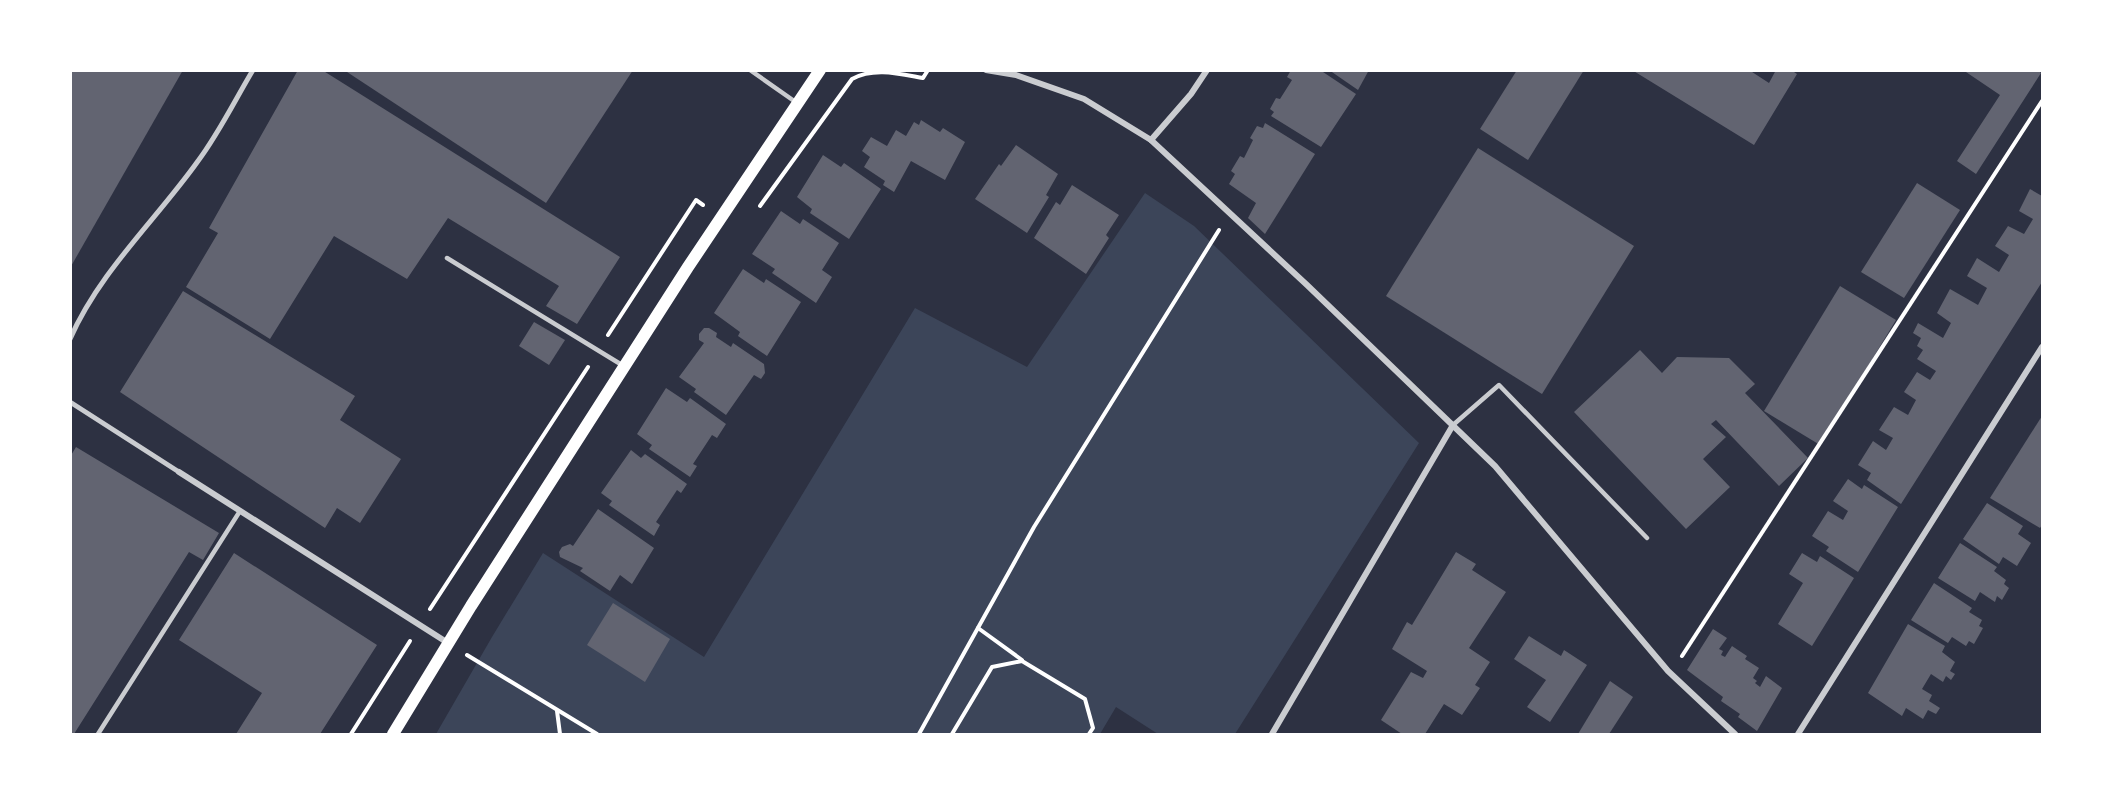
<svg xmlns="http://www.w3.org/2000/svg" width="2113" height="805" viewBox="0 0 2113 805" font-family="'Libre Baskerville',serif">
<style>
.green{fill:#3c4559}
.building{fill:#626471}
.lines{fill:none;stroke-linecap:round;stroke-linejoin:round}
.path{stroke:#fff;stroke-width:4}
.service{stroke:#caccd0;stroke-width:4.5}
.pedestrian{stroke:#caccd0;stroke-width:5}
.minor{stroke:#caccd0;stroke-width:6}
.secondary{stroke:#fff;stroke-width:12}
</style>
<rect width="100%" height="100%" fill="#2d3142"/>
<polygon class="green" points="1145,193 1194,226 1419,443 1235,734 1158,734 1116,707 1100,734 436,734 492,637 543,553 704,657 915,308 1027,367"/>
<g class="building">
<polygon points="70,70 183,70 70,268"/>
<polygon points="298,70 322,70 620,257 577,324 546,306 559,286 448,218 407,279 334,236 270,339 186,287 218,233 209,228"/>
<polygon points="344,70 633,70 546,203"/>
<polygon points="1291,70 1320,70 1356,94 1321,147 1271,116 1274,112 1270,109 1276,98 1280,99 1292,80 1287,77"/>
<polygon points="1329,70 1369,70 1358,90"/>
<polygon points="1517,70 1584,70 1528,160 1480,129"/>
<polygon points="1632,70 1749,70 1769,83 1776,70 1791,70 1797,74 1754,145"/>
<polygon points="1963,70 2038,70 2041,73 1976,174 1957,161 2000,95"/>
<polygon points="921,120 940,132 943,128 965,142 945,180 911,161 894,192 883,185 885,181 864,167 870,157 862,151 871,137 887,146 896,130 906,136 914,122 919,125"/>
<polygon points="1265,123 1315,154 1265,234 1248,218 1256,203 1229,184 1235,174 1231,171 1240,156 1244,158 1253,140 1250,138 1257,126 1263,128"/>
<polygon points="1016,145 1058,174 1046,195 1049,197 1027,233 975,199 999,164 1001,166"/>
<polygon points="1478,148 1634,246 1542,394 1386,296"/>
<polygon points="823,155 841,167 844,163 881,189 849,239 810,213 812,209 797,197"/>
<polygon points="1917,183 1960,210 1904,298 1861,272"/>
<polygon points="1072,185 1119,215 1106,235 1109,238 1086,274 1034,238 1056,202 1060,205"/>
<polygon points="2030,189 2042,196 2042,282 1901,504 1867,480 1871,473 1858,465 1873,441 1886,450 1893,438 1879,430 1894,407 1908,415 1916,400 1904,392 1917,372 1930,380 1936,371 1917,359 1923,350 1917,346 1921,338 1913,333 1918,323 1943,338 1951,323 1937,313 1950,289 1978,305 1987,288 1967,276 1977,258 1999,272 2009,255 1995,246 2008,226 2024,234 2033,219 2019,211"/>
<polygon points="781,211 800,224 803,219 839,243 822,270 832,277 816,303 772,273 775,269 752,254"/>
<polygon points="743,269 764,283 766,279 801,302 767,356 738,336 740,332 714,313"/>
<polygon points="1840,286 1896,320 1820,445 1764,411"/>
<polygon points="183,291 355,396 340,420 401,459 360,523 337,508 325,528 120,392"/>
<polygon points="534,322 565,340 549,365 519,346"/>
<polygon points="704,328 709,328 717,333 716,337 731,347 733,343 764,364 765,373 761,379 754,375 726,415 694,392 696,389 679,377 704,343 699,340 699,334"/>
<polygon points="1640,350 1662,373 1677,357 1729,358 1755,384 1745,393 1808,458 1779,486 1716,420 1711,424 1726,437 1703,459 1730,487 1686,529 1574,412"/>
<polygon points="666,388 687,402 690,398 726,424 717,438 712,435 693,464 697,466 690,477 649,449 652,445 637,434"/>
<polygon points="2042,416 2042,525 2040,528 1990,498"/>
<polygon points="76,447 219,533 203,560 189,552 74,734 70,734 70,457"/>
<polygon points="631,450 641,458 645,454 687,484 681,493 677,490 656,522 660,525 654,536 609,505 612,501 601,493"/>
<polygon points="1848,479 1862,489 1864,485 1898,507 1858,572 1826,551 1829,547 1812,536 1828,511 1843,520 1848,511 1833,501"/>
<polygon points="1987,503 2023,526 2018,534 2031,543 2017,566 2003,557 1999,564 1963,539"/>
<polygon points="598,509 654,548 632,584 620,575 610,591 580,571 583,568 560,557 559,552 562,547 570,544 573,546"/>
<polygon points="1960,543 1997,567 1994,571 2006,580 2004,584 2009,588 2002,600 1997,596 1995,602 1980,592 1975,601 1938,578"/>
<polygon points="1456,552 1476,564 1472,570 1506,592 1469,648 1490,662 1475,685 1480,688 1462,715 1444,704 1425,734 1402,734 1381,720 1411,672 1423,678 1427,671 1392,649 1407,622 1412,625"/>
<polygon points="234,553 377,645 320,734 236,734 262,693 179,640"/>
<polygon points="1802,553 1817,562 1820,556 1854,578 1812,646 1778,624 1803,583 1789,574"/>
<polygon points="1934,583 1972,608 1969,612 1982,620 1979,626 1983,628 1974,644 1969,641 1966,646 1952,637 1948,643 1911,620"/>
<polygon points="613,603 670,639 645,682 587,645"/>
<polygon points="1908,624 1945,646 1942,652 1955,662 1950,671 1955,674 1951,680 1946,676 1943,682 1931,674 1922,689 1932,695 1929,701 1940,708 1936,714 1928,710 1923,719 1906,708 1902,716 1868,693"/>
<polygon points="1713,629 1727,638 1719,649 1723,651 1721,655 1725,657 1732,646 1747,656 1745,659 1759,668 1753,678 1757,681 1755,683 1760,687 1766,676 1782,688 1757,731 1738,717 1740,714 1721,701 1723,697 1687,670"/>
<polygon points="1529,636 1561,656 1564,650 1587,665 1550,722 1527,707 1546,680 1514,659"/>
<polygon points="1610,681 1633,697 1609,734 1578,734"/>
</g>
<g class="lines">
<g class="path">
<path d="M 760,206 L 852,79 C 874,67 900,74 923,78 L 928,70"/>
<polyline points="608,335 696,200 703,205"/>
<polyline points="430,609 588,367"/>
<polyline points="978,628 1022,660"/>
<polyline points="467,655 597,734"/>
<polyline points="1682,656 2042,101"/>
<polyline points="557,711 560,734"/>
<polyline points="351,734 410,641"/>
<polyline points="919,734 1034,527 1219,230"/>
<polyline points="952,734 992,667 1022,661 1085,699 1093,728 1089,734"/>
</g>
<g class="service">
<polyline points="750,70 797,103"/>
<polyline points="447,258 622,365"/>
<polyline points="1453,425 1499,385 1647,538"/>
<polyline points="98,734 240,511"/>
</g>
<g class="pedestrian">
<path d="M 70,339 C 100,271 156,220 198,161 C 219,133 235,100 253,70"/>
<polyline points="70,402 179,472"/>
</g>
<g class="minor">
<polyline points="986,70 1016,75 1084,99 1151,140 1307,285 1495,466 1668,671 1735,734"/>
<polyline points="1151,140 1191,94 1207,70"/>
<polyline points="179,472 448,643"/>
<polyline points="1272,734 1453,425"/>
<polyline points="1798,734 2042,347"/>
</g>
<polyline class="secondary" points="393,734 471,606 688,267 820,70"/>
</g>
<rect width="2113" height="805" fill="none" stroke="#ffffff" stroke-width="144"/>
</svg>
